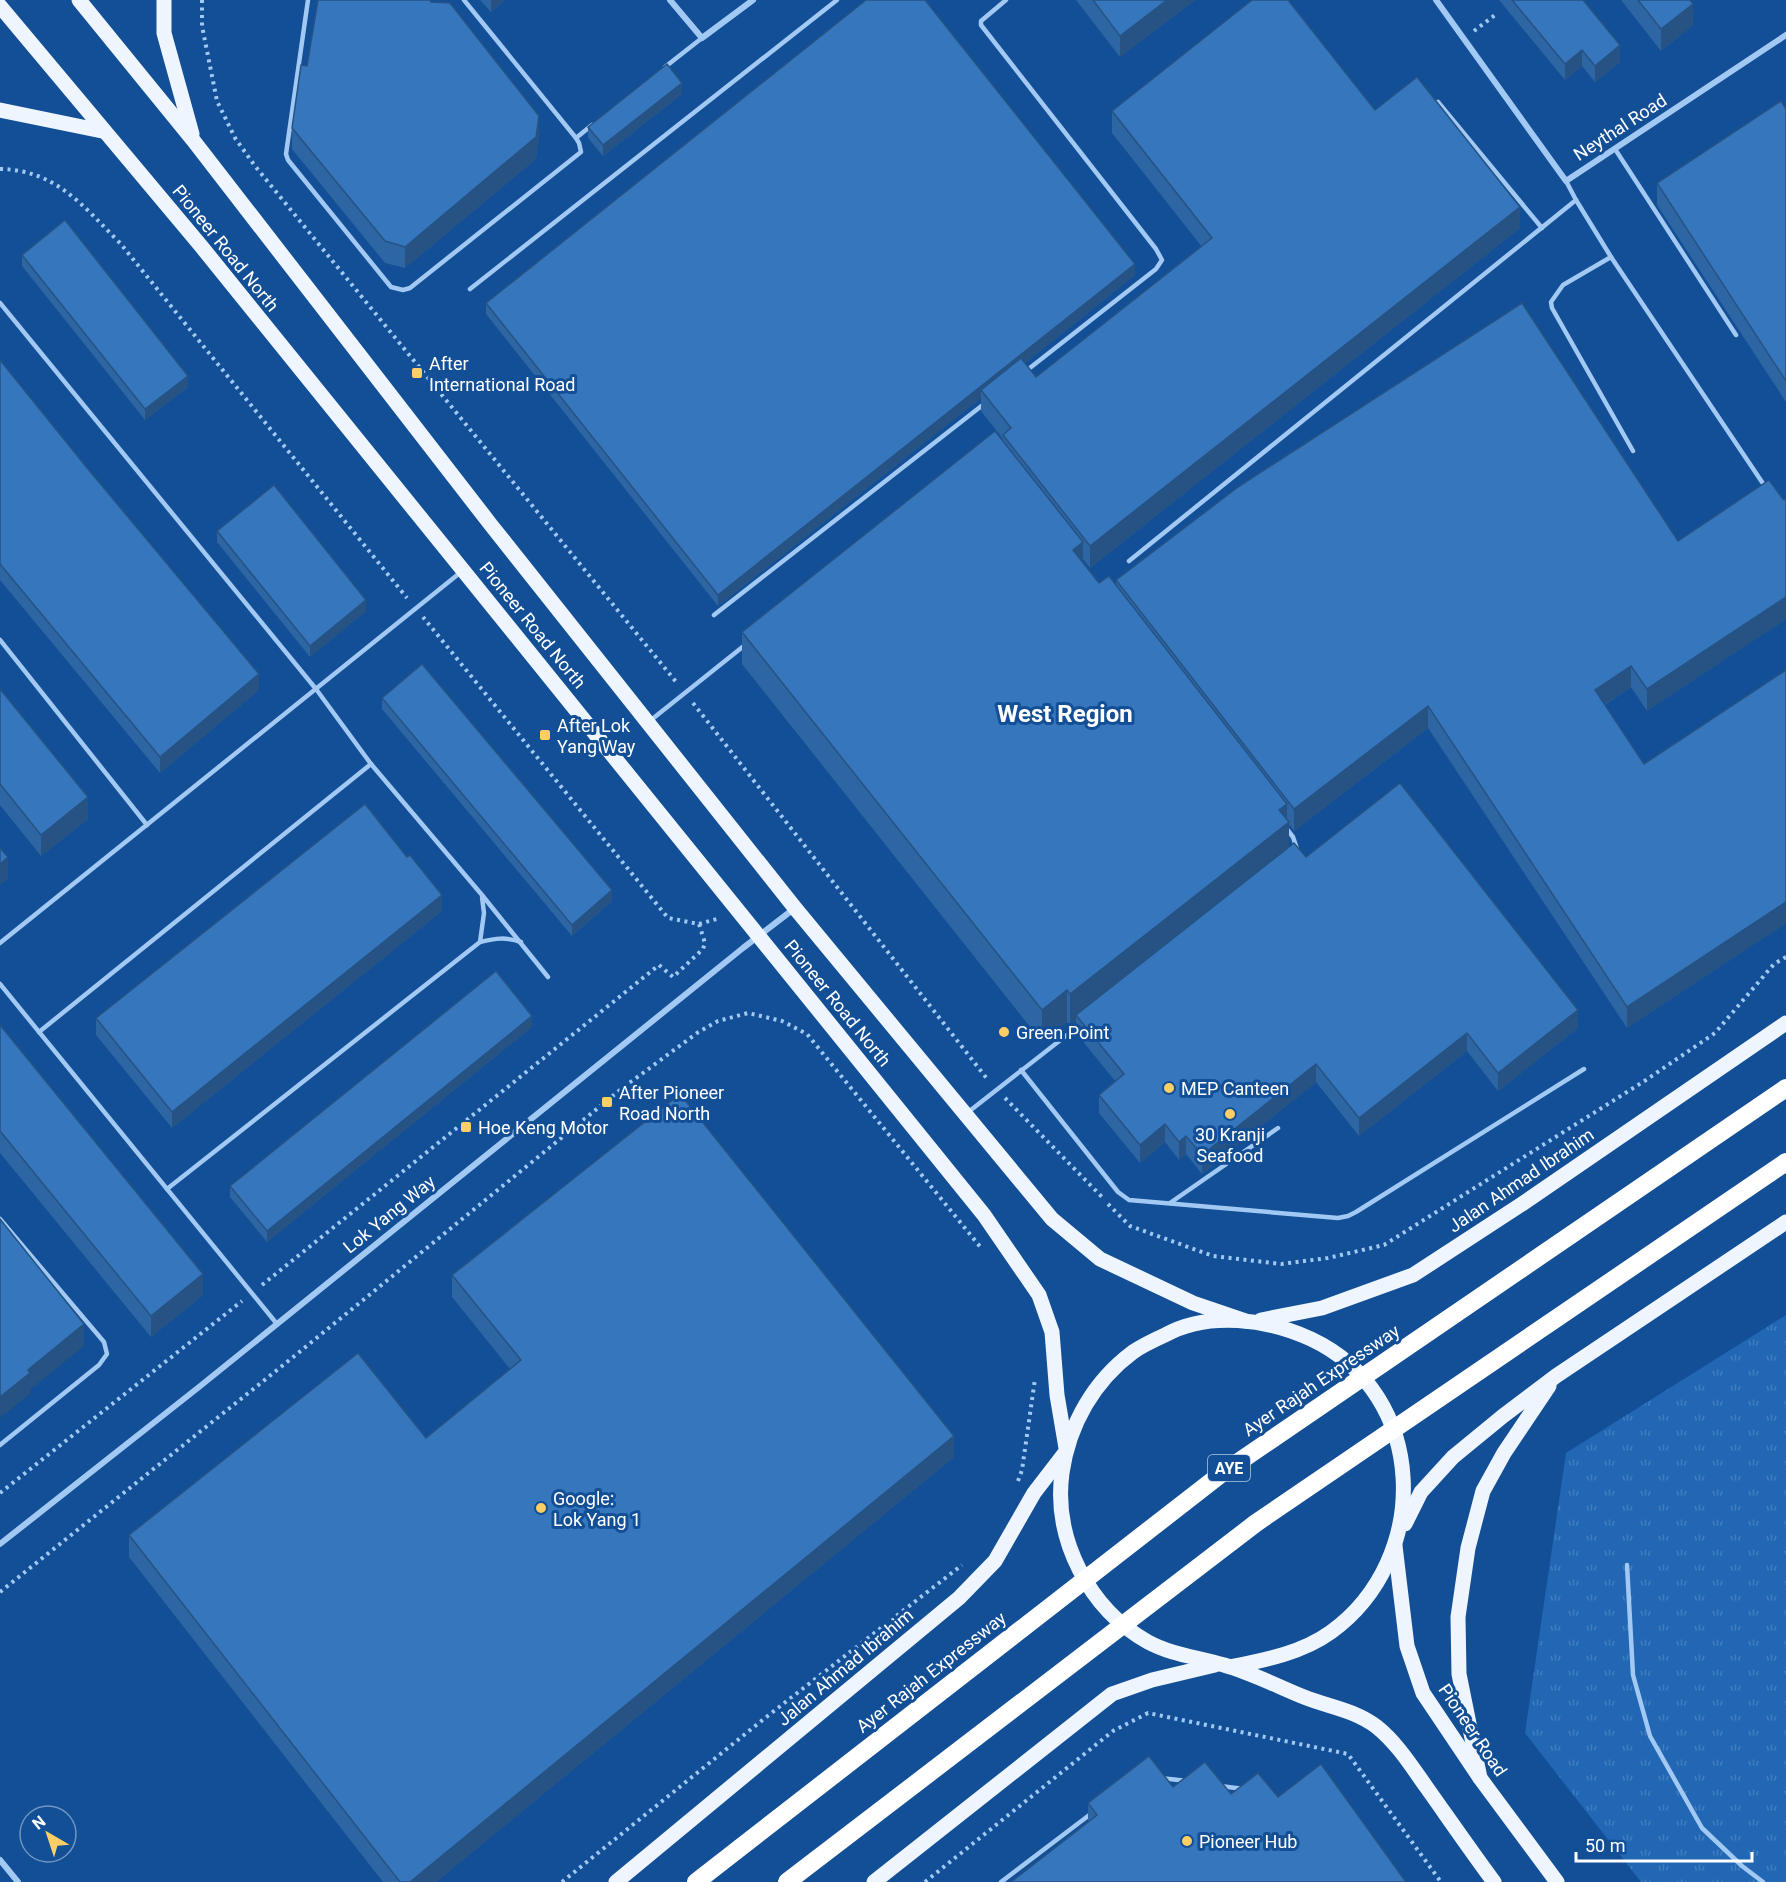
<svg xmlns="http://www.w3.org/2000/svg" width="1786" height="1882" viewBox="0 0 1786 1882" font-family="Roboto,sans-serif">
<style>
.grass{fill:url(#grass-tufts)}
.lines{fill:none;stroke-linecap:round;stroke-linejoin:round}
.path{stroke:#a2c9f3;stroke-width:4;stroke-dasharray:3 4.5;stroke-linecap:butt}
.lane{stroke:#a2c9f3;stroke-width:4.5}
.street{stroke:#a2c9f3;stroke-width:6}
.primary{stroke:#eef5ff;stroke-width:15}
.highway-bridge{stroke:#fff;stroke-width:18}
.wall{fill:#2e65a3}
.shaded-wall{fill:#265384}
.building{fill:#3676bd;stroke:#265384;stroke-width:1.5}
.poi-dot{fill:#ffce64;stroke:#124f96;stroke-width:2}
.labels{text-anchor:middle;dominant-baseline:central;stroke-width:6;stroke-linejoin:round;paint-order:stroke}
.shield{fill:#124f96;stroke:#b8cae0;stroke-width:1.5}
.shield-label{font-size:16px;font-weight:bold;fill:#fff}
.street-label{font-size:18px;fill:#fff;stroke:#124f96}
.poi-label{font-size:18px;fill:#fff;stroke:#124f96;text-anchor:start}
.district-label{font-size:24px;font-weight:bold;fill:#fff;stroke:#124f96}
</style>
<defs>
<pattern id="grass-tufts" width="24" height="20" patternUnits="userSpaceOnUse" patternTransform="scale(1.5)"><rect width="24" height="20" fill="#2167b4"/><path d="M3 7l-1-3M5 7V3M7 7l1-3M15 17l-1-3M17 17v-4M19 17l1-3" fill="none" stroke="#427ebf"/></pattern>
</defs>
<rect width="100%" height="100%" fill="#124f96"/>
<polygon class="grass" points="1786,1315 1786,1882 1641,1882 1525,1733 1566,1453"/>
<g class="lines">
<g class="path">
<polyline points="202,0 202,26 217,101 235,138 255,166 677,683"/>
<polyline points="1474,31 1495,15"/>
<path d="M 0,169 C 56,170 83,206 120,243 L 407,598"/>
<polyline points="693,703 988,1080"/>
<polyline points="699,924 720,918"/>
<polyline points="1005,1098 1103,1198"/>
<polyline points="1108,1204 1130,1226 1213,1256 1281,1264 1328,1258 1384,1245 1646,1080 1715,1033 1774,964 1786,957"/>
<polyline points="262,1285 659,965 673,977 703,949 705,943 699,924 668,918 423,617"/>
<polyline points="1018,1481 1022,1470 1035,1379"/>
<polyline points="0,1493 242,1301"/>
<polyline points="0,1592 297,1354 620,1090 697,1033 718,1021 748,1013 782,1021 807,1034 982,1249"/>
<polyline points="562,1882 765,1718 962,1565"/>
<polyline points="925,1882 1113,1731 1148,1713 1348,1754 1441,1882"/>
</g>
<g class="lane">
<polyline points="308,0 286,154 288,160 391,287 403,290 410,288 581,152 579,143 576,138 464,0"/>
<polyline points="1006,0 981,21 981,25 1156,249 1162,260 1156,269 1026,371"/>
<polyline points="665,67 702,38"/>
<polyline points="1438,102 1542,228"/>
<polyline points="576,138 592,125"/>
<polyline points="1615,149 1736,335"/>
<polyline points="1566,181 1576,200 1611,257 1766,488"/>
<polyline points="1611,257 1563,285 1551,302 1552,308 1633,451"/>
<polyline points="470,289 837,0"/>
<polyline points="0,303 316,689 371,764 482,895 548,977"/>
<polyline points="1129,561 1576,200"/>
<polyline points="714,615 984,404"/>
<polyline points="0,640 147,825"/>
<polyline points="651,720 745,645"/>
<polyline points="1286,828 1293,837 1297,849"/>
<polyline points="480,942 484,913 482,897"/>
<polyline points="0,943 461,572"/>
<polyline points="0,984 277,1324"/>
<polyline points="39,1032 371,764"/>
<polyline points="1021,1070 1118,1192 1129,1200 1338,1218 1348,1216 1356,1212 1584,1069"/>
<polyline points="967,1113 1081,1024"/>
<path d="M 167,1189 L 480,942 C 496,938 506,937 521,942"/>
<polyline points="1170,1203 1278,1128"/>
<polyline points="0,1219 104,1342 107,1354 99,1365 0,1445"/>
<polyline points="1627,1565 1633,1675 1650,1736 1702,1828 1742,1866 1763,1882"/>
<polyline points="1160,1778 1188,1781"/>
<polyline points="1220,1786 1244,1789"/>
<polyline points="1001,1882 1092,1813"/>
</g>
<g class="street">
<polyline points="670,0 702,38 753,0"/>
<polyline points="1436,0 1566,181 1786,35"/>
<polyline points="0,1544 199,1387 743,948 795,908"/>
<polyline points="0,1860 18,1882"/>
</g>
<g class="primary">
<polyline points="79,0 193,140 491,525 795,908 1052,1219 1100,1259 1193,1303 1246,1321"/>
<polyline points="164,0 164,33 192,134"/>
<polyline points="0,6 201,246 984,1215 1039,1295 1052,1332 1057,1395 1066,1448"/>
<polyline points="0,110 102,131"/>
<polyline points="1261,1320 1322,1308 1413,1275 1522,1204 1786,1023"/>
<polyline points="1405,1524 1421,1492 1453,1457 1503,1416 1556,1376 1786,1222"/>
<polyline points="1395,1546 1407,1646 1423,1693 1480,1778 1557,1882"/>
<path d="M 1230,1667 C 1265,1660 1302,1653 1331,1632 C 1433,1558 1428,1394 1311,1339 C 1268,1319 1208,1311 1165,1335 C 1154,1340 1143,1345 1133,1352 C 1094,1381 1069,1424 1062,1473 C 1053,1539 1089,1609 1148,1642 C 1172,1655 1198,1657 1224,1665 C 1252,1673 1277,1686 1304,1697 C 1329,1707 1355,1710 1377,1727 C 1397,1743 1412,1767 1427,1788 C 1449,1819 1471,1851 1494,1882"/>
<polyline points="1480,1778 1459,1674 1458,1617 1468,1548 1483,1491 1504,1453 1549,1386"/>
<polyline points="616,1882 959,1598 995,1561 1034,1493 1064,1454"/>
<polyline points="874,1882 1112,1694 1152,1680 1215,1665"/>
</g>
<g class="highway-bridge">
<polyline points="696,1882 1221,1474 1786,1088"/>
<polyline points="787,1882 1256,1523 1786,1162"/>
</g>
</g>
<g class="wall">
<polygon points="480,0 505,0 491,12"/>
<polygon points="1076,0 1195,0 1120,57"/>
<polygon points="1499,0 1583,0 1620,62 1595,82 1582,66 1565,80"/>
<polygon points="1621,0 1690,0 1693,25 1661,51"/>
<polygon points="307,66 539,137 536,159 405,268 385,263 292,149 292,128"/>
<polygon points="682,94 603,156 588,138 588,127"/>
<polygon points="1786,109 1786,402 1657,205 1657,183"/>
<polygon points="1375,110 1520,228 1090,568 1083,559 1083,563 1099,583 1116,585 1116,580 1678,541 1783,499 1786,500 1786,619 1647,711 1631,687 1605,705 1644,764 1786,670 1786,923 1627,1028 1428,728 1294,831 1289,824 1289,847 1578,1028 1498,1091 1467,1051 1359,1136 1316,1082 1202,1174 1186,1154 1179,1160 1165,1142 1140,1163 1099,1113 1099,1095 1115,1081 1076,1033 1076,1021 1070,1026 1067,1022 1042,1042 742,664 742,632 1003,440 1003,439 981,411 981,398 718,606 486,314 486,303 1135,275 1025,363 1036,377 1202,247 1112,133 1112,111"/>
<polygon points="22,255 188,387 145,420 22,266"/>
<polygon points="0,360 259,690 160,773 0,580"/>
<polygon points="217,531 366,611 310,657 217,542"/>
<polygon points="0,689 88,819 41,856 0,805"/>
<polygon points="382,698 612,901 572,936 382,709"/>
<polygon points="442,911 172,1128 96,1035 96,1018"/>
<polygon points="0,1025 203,1295 151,1337 0,1153"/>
<polygon points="532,1027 267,1242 230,1197 230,1186"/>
<polygon points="452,1275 954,1457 436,1882 383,1882 129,1557 129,1535 426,1438 510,1369 452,1297"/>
<polygon points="1173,1787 1231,1794 1278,1797 1088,1822 1088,1803"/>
</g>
<g class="shaded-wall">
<polygon points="491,0 505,0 491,12"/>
<polygon points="1167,0 1195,0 1120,57 1120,36"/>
<polygon points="1693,4 1693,25 1661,51 1661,29"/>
<polygon points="1620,45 1620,62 1595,82 1595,66"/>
<polygon points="1582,50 1582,66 1565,80 1565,64"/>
<polygon points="682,83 682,94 603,156 603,145"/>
<polygon points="539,116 539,137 536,159 405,268 405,247"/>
<polygon points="1520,207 1520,228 1090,568 1090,546"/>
<polygon points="1135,264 1135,275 985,395 981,390 981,398 718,606 718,595"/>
<polygon points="188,376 188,387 145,420 145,409"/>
<polygon points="1083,542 1083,574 1073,550"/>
<polygon points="1786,597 1786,619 1647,711 1647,689"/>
<polygon points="366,600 366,611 310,657 310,646"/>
<polygon points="1631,666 1631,687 1595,711 1595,690"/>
<polygon points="259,674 259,690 160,773 160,757"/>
<polygon points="1428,706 1428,728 1294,831 1294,809"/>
<polygon points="88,797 88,819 41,856 41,835"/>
<polygon points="1287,804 1287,824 1289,822 1289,854 1076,1015 1076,1021 1070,1026 1070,994"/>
<polygon points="8,857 8,879 0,885 0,864"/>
<polygon points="612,890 612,901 572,936 572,925"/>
<polygon points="442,895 442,911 172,1128 172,1112"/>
<polygon points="1786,902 1786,923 1627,1028 1627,1007"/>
<polygon points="1067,990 1067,1022 1042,1042 1042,1010"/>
<polygon points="1578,1010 1578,1028 1498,1091 1498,1073"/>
<polygon points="532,1016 532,1027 267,1242 267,1231"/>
<polygon points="1467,1033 1467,1051 1359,1136 1359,1118"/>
<polygon points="1316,1064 1316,1082 1202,1174 1202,1155"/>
<polygon points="1165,1124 1165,1142 1140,1163 1140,1145"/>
<polygon points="1186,1136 1186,1154 1179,1160 1179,1142"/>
<polygon points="203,1274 203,1295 151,1337 151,1316"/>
<polygon points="84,1324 84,1346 30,1390 30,1394 0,1418 0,1397 28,1370"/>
<polygon points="954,1436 954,1457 436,1882 410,1882"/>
</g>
<g class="building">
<polygon points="318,0 430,0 431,2 450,3 539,116 536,137 405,247 385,241 292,128 301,65 307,66"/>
<polygon points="866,0 925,0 1135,264 718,595 486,303"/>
<polygon points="1093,0 1167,0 1120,36"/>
<polygon points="1252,0 1288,0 1375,110 1417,77 1520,207 1090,546 1003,435 1011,428 981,390 1021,358 1036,377 1212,238 1112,111"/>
<polygon points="1512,0 1583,0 1620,45 1595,66 1582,50 1565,64"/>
<polygon points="1638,0 1690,0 1693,4 1661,29"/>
<polygon points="667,64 682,83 603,145 588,127"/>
<polygon points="1781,101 1786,109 1786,381 1657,183"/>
<polygon points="65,220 188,376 145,409 22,255"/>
<polygon points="1522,303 1678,541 1769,480 1783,499 1786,500 1786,597 1647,689 1631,666 1595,690 1644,764 1786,670 1786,902 1627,1007 1428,706 1294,809 1116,580 1238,487"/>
<polygon points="0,360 88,469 259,674 160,757 0,564"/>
<polygon points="995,431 1083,542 1073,550 1099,583 1109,576 1287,804 1279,810 1289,822 1070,994 1067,990 1042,1010 742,632"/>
<polygon points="274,485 366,600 310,646 217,531"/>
<polygon points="422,664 612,890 572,925 382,698"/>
<polygon points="0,689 88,797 41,835 0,784"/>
<polygon points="1400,783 1578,1010 1498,1073 1467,1033 1359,1118 1316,1064 1202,1155 1186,1136 1179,1142 1165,1124 1140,1145 1099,1095 1124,1074 1076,1015 1294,843 1306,857"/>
<polygon points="365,804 407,857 410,855 442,895 172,1112 96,1018"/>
<polygon points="0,848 8,857 0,864"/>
<polygon points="496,971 532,1016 267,1231 230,1186"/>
<polygon points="0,1025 203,1274 151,1316 0,1131"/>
<polygon points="680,1094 954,1436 410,1882 400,1882 129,1535 358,1353 426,1438 521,1360 452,1275"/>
<polygon points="0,1219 84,1324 28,1370 30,1373 0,1397"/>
<polygon points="1149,1756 1173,1787 1205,1762 1231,1794 1258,1773 1278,1797 1321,1764 1406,1882 1011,1882 1097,1815 1088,1803"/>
</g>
<g class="poi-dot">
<rect x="411" y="367" width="12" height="12" rx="3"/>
<rect x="539" y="729" width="12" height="12" rx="3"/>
<circle cx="1004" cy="1032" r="6"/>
<circle cx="1169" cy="1088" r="6"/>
<rect x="601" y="1096" width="12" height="12" rx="3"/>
<circle cx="1230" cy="1114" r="6"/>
<rect x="460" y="1121" width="12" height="12" rx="3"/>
<circle cx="541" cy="1508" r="6"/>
<circle cx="1187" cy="1841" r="6"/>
</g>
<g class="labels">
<rect class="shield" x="1208" y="1455" width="42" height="26" rx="4.5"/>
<g class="shield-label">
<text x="1229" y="1468">AYE</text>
</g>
<g class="street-label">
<text transform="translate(1620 127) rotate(-33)">Neythal Road</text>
<text transform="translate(226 248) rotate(51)">Pioneer Road North</text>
<text transform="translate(533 625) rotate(51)">Pioneer Road North</text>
<text transform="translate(838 1003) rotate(51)">Pioneer Road North</text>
<text transform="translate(1521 1180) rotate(-34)">Jalan Ahmad Ibrahim</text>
<text transform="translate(389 1214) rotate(-39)">Lok Yang Way</text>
<text transform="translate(1321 1380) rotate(-34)">Ayer Rajah Expressway</text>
<text transform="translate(845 1667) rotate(-40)">Jalan Ahmad Ibrahim</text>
<text transform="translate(931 1672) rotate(-38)">Ayer Rajah Expressway</text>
<text transform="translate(1473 1730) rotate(56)">Pioneer Road</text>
</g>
<g class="poi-label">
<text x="429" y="363">After<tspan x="429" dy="21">International Road</tspan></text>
<text x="557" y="725">After Lok<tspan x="557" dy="21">Yang Way</tspan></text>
<text x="1016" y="1032">Green Point</text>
<text x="1181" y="1088">MEP Canteen</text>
<text x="619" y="1092">After Pioneer<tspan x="619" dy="21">Road North</tspan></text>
<text x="478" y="1127">Hoe Keng Motor</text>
<text x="1230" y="1134" text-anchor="middle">30 Kranji<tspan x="1230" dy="21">Seafood</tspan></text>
<text x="553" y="1498">Google:<tspan x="553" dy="21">Lok Yang 1</tspan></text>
<text x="1199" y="1841">Pioneer Hub</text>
</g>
<g class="district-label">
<text x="1065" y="714">West Region</text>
</g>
</g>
<g transform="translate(48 1834) rotate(321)"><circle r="28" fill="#124f96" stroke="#7195c0" stroke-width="1.5"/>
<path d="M0-4.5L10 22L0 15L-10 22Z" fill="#ffce64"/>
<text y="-9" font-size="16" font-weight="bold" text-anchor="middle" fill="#ffffff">N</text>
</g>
<path d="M1576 1852v9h176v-9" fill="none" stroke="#ffffff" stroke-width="3"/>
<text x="1585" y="1852" font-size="18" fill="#ffffff" stroke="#124f96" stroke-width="4.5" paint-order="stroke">50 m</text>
</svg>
